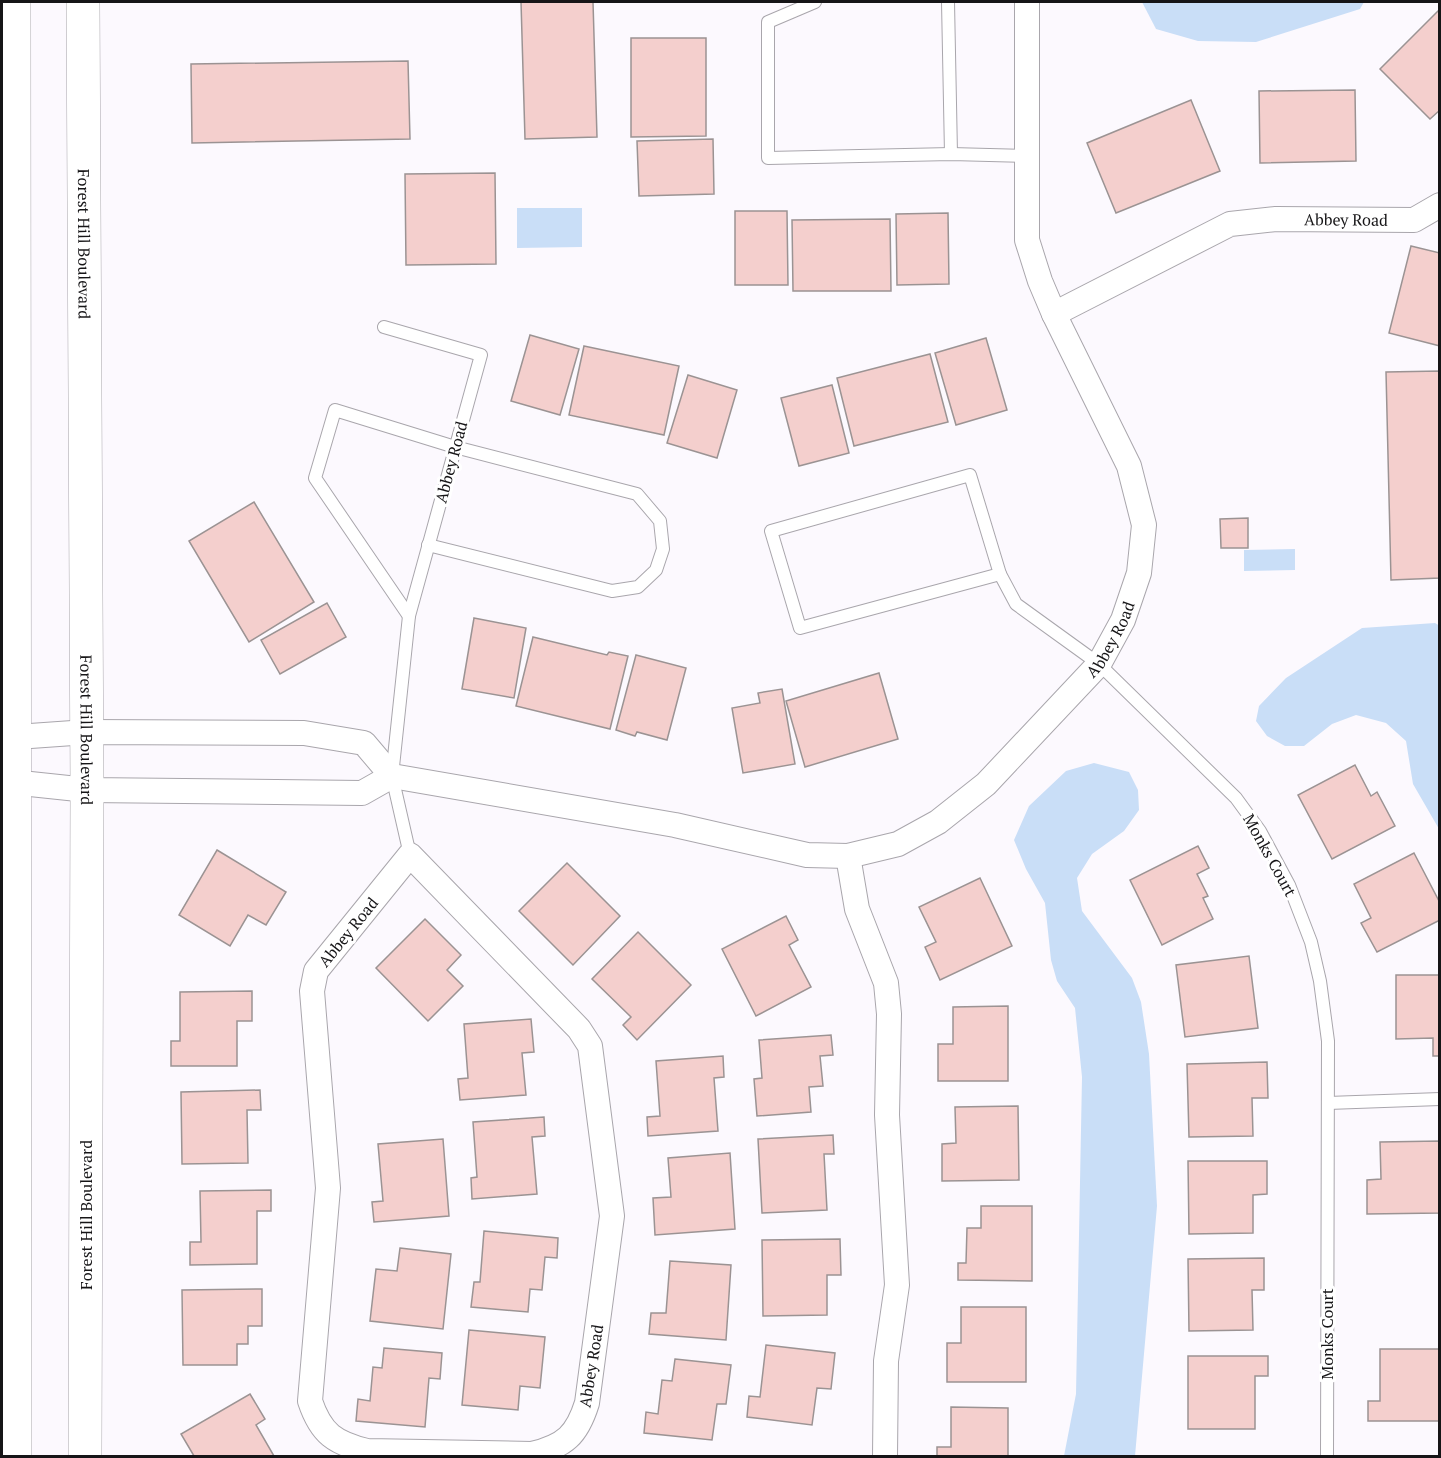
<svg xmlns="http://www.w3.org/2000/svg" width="1441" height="1458" viewBox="0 0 1441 1458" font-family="'PT Serif',serif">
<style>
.water{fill:#c9def7}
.building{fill:#f4cfcd;stroke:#9b9393;stroke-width:1.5}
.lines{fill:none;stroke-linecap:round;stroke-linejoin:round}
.service-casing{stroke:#a9a6ac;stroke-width:14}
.minor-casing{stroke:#a9a6ac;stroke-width:26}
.secondary-casing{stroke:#a9a6ac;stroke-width:34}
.service{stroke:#fff;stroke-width:12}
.minor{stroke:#fff;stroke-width:24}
.secondary{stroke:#fff;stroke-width:33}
.labels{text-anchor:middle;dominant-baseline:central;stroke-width:6;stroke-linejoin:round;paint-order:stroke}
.street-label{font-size:16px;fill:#161517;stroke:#fff}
</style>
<rect width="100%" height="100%" fill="#fcf9fe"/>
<g class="water">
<polygon points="1142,2 1364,2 1360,9 1256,42 1198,41 1156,29"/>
<polygon points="517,208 582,208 582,247 517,248"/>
<polygon points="1295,549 1295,570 1244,571 1244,550"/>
<polygon points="1435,623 1440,626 1439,829 1413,784 1406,741 1386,723 1356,715 1332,724 1304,746 1285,746 1267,736 1256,721 1259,706 1286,678 1362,628"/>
<polygon points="1094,763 1129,772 1138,790 1139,810 1124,831 1092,854 1077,878 1082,911 1132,978 1141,1002 1149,1054 1157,1206 1135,1456 1064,1456 1076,1394 1082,1077 1075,1008 1057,981 1051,960 1045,903 1026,869 1014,840 1029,806 1066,771"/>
</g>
<g class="building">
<polygon points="521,2 593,2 597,137 525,139"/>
<polygon points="1440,9 1440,110 1430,119 1380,69"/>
<polygon points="631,38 706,38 706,136 631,137"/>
<polygon points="408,61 410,139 192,143 191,64"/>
<polygon points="1355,90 1356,161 1260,163 1259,91"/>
<polygon points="1191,100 1220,171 1116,213 1087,143"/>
<polygon points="713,139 714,194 639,196 637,141"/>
<polygon points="495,173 496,264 406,265 405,174"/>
<polygon points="735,211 787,211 788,285 735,285"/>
<polygon points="948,213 949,284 897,285 896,214"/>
<polygon points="890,219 891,291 793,291 792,220"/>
<polygon points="1411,246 1440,253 1440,346 1389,333"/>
<polygon points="530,335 579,349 560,415 511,401"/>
<polygon points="986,338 1007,410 956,425 935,353"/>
<polygon points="584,346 679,366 664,435 569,415"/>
<polygon points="930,354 948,422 854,446 837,378"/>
<polygon points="1440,371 1440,578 1391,580 1386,372"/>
<polygon points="688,375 737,390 717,458 667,443"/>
<polygon points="832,385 849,453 799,466 781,398"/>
<polygon points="254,502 314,602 249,642 189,541"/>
<polygon points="1248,518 1248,548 1221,548 1220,519"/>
<polygon points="327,603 346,637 280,674 261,640"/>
<polygon points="474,618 526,628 514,698 462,689"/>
<polygon points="533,637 607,655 609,652 628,656 610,729 516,706"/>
<polygon points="636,655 686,668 667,740 637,732 635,736 616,730"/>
<polygon points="879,673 898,739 805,767 786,701"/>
<polygon points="782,689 795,764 743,773 732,708 760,703 758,693"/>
<polygon points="1355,765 1371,796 1377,792 1395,826 1332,859 1298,795"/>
<polygon points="1198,846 1209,868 1197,874 1208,896 1203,898 1213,919 1162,945 1130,880"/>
<polygon points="217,850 286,892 266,925 248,915 230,946 179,915"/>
<polygon points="1414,853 1440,903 1440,920 1377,952 1361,923 1371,918 1354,884"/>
<polygon points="567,863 620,916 573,965 519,911"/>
<polygon points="980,878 1012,946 940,980 925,947 936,942 919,907"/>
<polygon points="786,916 798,940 789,945 811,987 756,1016 722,949"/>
<polygon points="425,919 461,955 447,970 463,986 428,1021 376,968"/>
<polygon points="638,932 691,985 637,1040 623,1025 631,1017 592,979"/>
<polygon points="1249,956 1258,1028 1185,1037 1176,965"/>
<polygon points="1396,975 1440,975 1440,1056 1433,1056 1433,1038 1396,1039"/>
<polygon points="252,991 252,1021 237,1021 237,1066 171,1066 171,1041 180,1041 180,992"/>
<polygon points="1008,1006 1008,1081 938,1081 938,1044 953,1044 953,1007"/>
<polygon points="531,1019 534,1052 522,1053 526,1095 460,1100 458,1079 468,1078 464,1024"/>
<polygon points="831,1035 833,1055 820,1056 823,1086 809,1087 811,1112 757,1116 754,1079 762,1078 759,1040"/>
<polygon points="723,1056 724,1077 714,1078 718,1131 648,1136 647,1117 660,1116 656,1061"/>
<polygon points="1267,1062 1268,1098 1252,1098 1253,1136 1189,1137 1187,1064"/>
<polygon points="260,1090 261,1110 247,1110 248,1163 182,1164 181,1092"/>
<polygon points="1018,1106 1019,1180 942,1181 942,1144 956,1143 955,1107"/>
<polygon points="544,1117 545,1136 532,1137 537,1194 472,1199 471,1178 477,1177 473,1122"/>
<polygon points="833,1135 834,1154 824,1154 827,1210 762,1213 758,1139"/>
<polygon points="443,1139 449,1216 374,1222 372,1202 383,1201 378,1144"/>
<polygon points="1440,1141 1440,1213 1367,1214 1367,1180 1381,1179 1380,1142"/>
<polygon points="730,1153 735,1229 655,1235 653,1198 671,1197 668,1158"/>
<polygon points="1188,1161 1267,1161 1267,1194 1253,1195 1253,1233 1189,1234"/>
<polygon points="271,1190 271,1211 257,1211 257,1264 190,1265 190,1242 201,1242 200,1191"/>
<polygon points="981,1206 1032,1206 1032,1281 958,1280 958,1263 966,1263 967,1228 981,1228"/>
<polygon points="484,1231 558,1238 557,1258 545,1257 542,1290 530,1289 528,1312 471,1307 474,1282 480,1282"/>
<polygon points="840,1239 841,1275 827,1275 827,1315 763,1316 762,1240"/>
<polygon points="400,1248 451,1254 443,1329 370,1321 376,1269 397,1271"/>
<polygon points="1264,1258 1264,1290 1252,1290 1253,1330 1189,1331 1188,1259"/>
<polygon points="670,1261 731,1265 726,1340 649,1334 651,1313 666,1313"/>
<polygon points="262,1289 262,1326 248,1326 248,1344 237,1344 237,1365 183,1365 182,1290"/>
<polygon points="961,1307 1026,1307 1026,1382 947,1382 947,1343 961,1343"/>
<polygon points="469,1330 545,1337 540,1388 520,1386 518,1410 462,1405"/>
<polygon points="766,1345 835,1353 831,1389 817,1388 812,1425 747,1417 749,1396 760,1397"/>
<polygon points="384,1348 442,1353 440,1379 429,1378 425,1427 356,1421 358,1399 370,1401 373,1367 382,1368"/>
<polygon points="1380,1349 1440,1349 1440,1421 1368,1421 1368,1401 1380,1401"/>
<polygon points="1188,1356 1268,1356 1268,1376 1255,1376 1255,1429 1188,1429"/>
<polygon points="675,1359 731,1365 726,1404 717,1404 712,1440 644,1433 646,1412 658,1414 662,1380 672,1381"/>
<polygon points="250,1394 265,1419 256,1425 274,1456 194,1456 181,1434"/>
<polygon points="951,1407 1008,1408 1008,1456 937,1456 937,1447 951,1447"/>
</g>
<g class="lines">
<defs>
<g id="service">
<polyline points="815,2 768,22 768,158 951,154 1027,156"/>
<polyline points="948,2 951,154"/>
<polyline points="384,327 481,355 409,616 392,776 410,855"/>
<polygon points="970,475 1000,574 800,628 771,531"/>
<polyline points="1000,574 1016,604 1099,664 1236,798 1260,831 1289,885 1311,942 1320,981 1328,1041 1327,1456"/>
<polyline points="409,616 315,478 335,410 455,447 637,494 660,521 663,549 656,570 638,587 612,591 428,545"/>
<polyline points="1328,1103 1440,1099"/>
</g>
<g id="minor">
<path id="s1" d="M 1054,314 L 1230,224 L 1276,219 L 1414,220 L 1440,205"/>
<polyline points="2,738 87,732 304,733 364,743 392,776"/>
<path id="s2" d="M 2,781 L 87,790 L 362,793 L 392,776 L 675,825 L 807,855 L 848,856 L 898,844 L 938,822 L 986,784 L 1099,664 L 1123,620 L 1139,573 L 1144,525 L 1129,466 L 1054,314 L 1040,281 L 1027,240 L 1027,2"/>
<path d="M 410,855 L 579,1029 L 590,1046 L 612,1216 L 587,1403 C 577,1435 565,1446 532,1454 L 367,1451 C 335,1443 321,1434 310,1401 L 328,1188 L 312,991 L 316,971 Z"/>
<polyline points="848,856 857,909 886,983 889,1014 887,1115 897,1285 886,1361 885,1456"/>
</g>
<g id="secondary">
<polyline points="14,2 15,1456"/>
<path id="s3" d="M 83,2 L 87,790 L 85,1456"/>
</g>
</defs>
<use href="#service" class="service-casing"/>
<use href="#minor" class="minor-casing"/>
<use href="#secondary" class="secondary-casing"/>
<use href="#service" class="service"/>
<use href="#minor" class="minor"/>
<use href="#secondary" class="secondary"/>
</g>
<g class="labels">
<g class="street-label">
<text stroke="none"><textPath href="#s1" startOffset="314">Abbey Road</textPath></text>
<text stroke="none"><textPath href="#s3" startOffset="242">Forest Hill Boulevard</textPath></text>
<text transform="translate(451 462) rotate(-75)">Abbey Road</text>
<text stroke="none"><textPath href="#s2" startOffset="1209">Abbey Road</textPath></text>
<text stroke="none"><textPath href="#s3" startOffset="728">Forest Hill Boulevard</textPath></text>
<text transform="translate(1270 855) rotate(61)">Monks Court</text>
<text transform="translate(348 932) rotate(-51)">Abbey Road</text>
<text transform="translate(86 1215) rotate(-90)">Forest Hill Boulevard</text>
<text transform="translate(1327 1334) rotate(-90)">Monks Court</text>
<text transform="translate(591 1366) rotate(-81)">Abbey Road</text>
</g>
</g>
<rect width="1441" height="1458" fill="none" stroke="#161517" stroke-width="6"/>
</svg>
